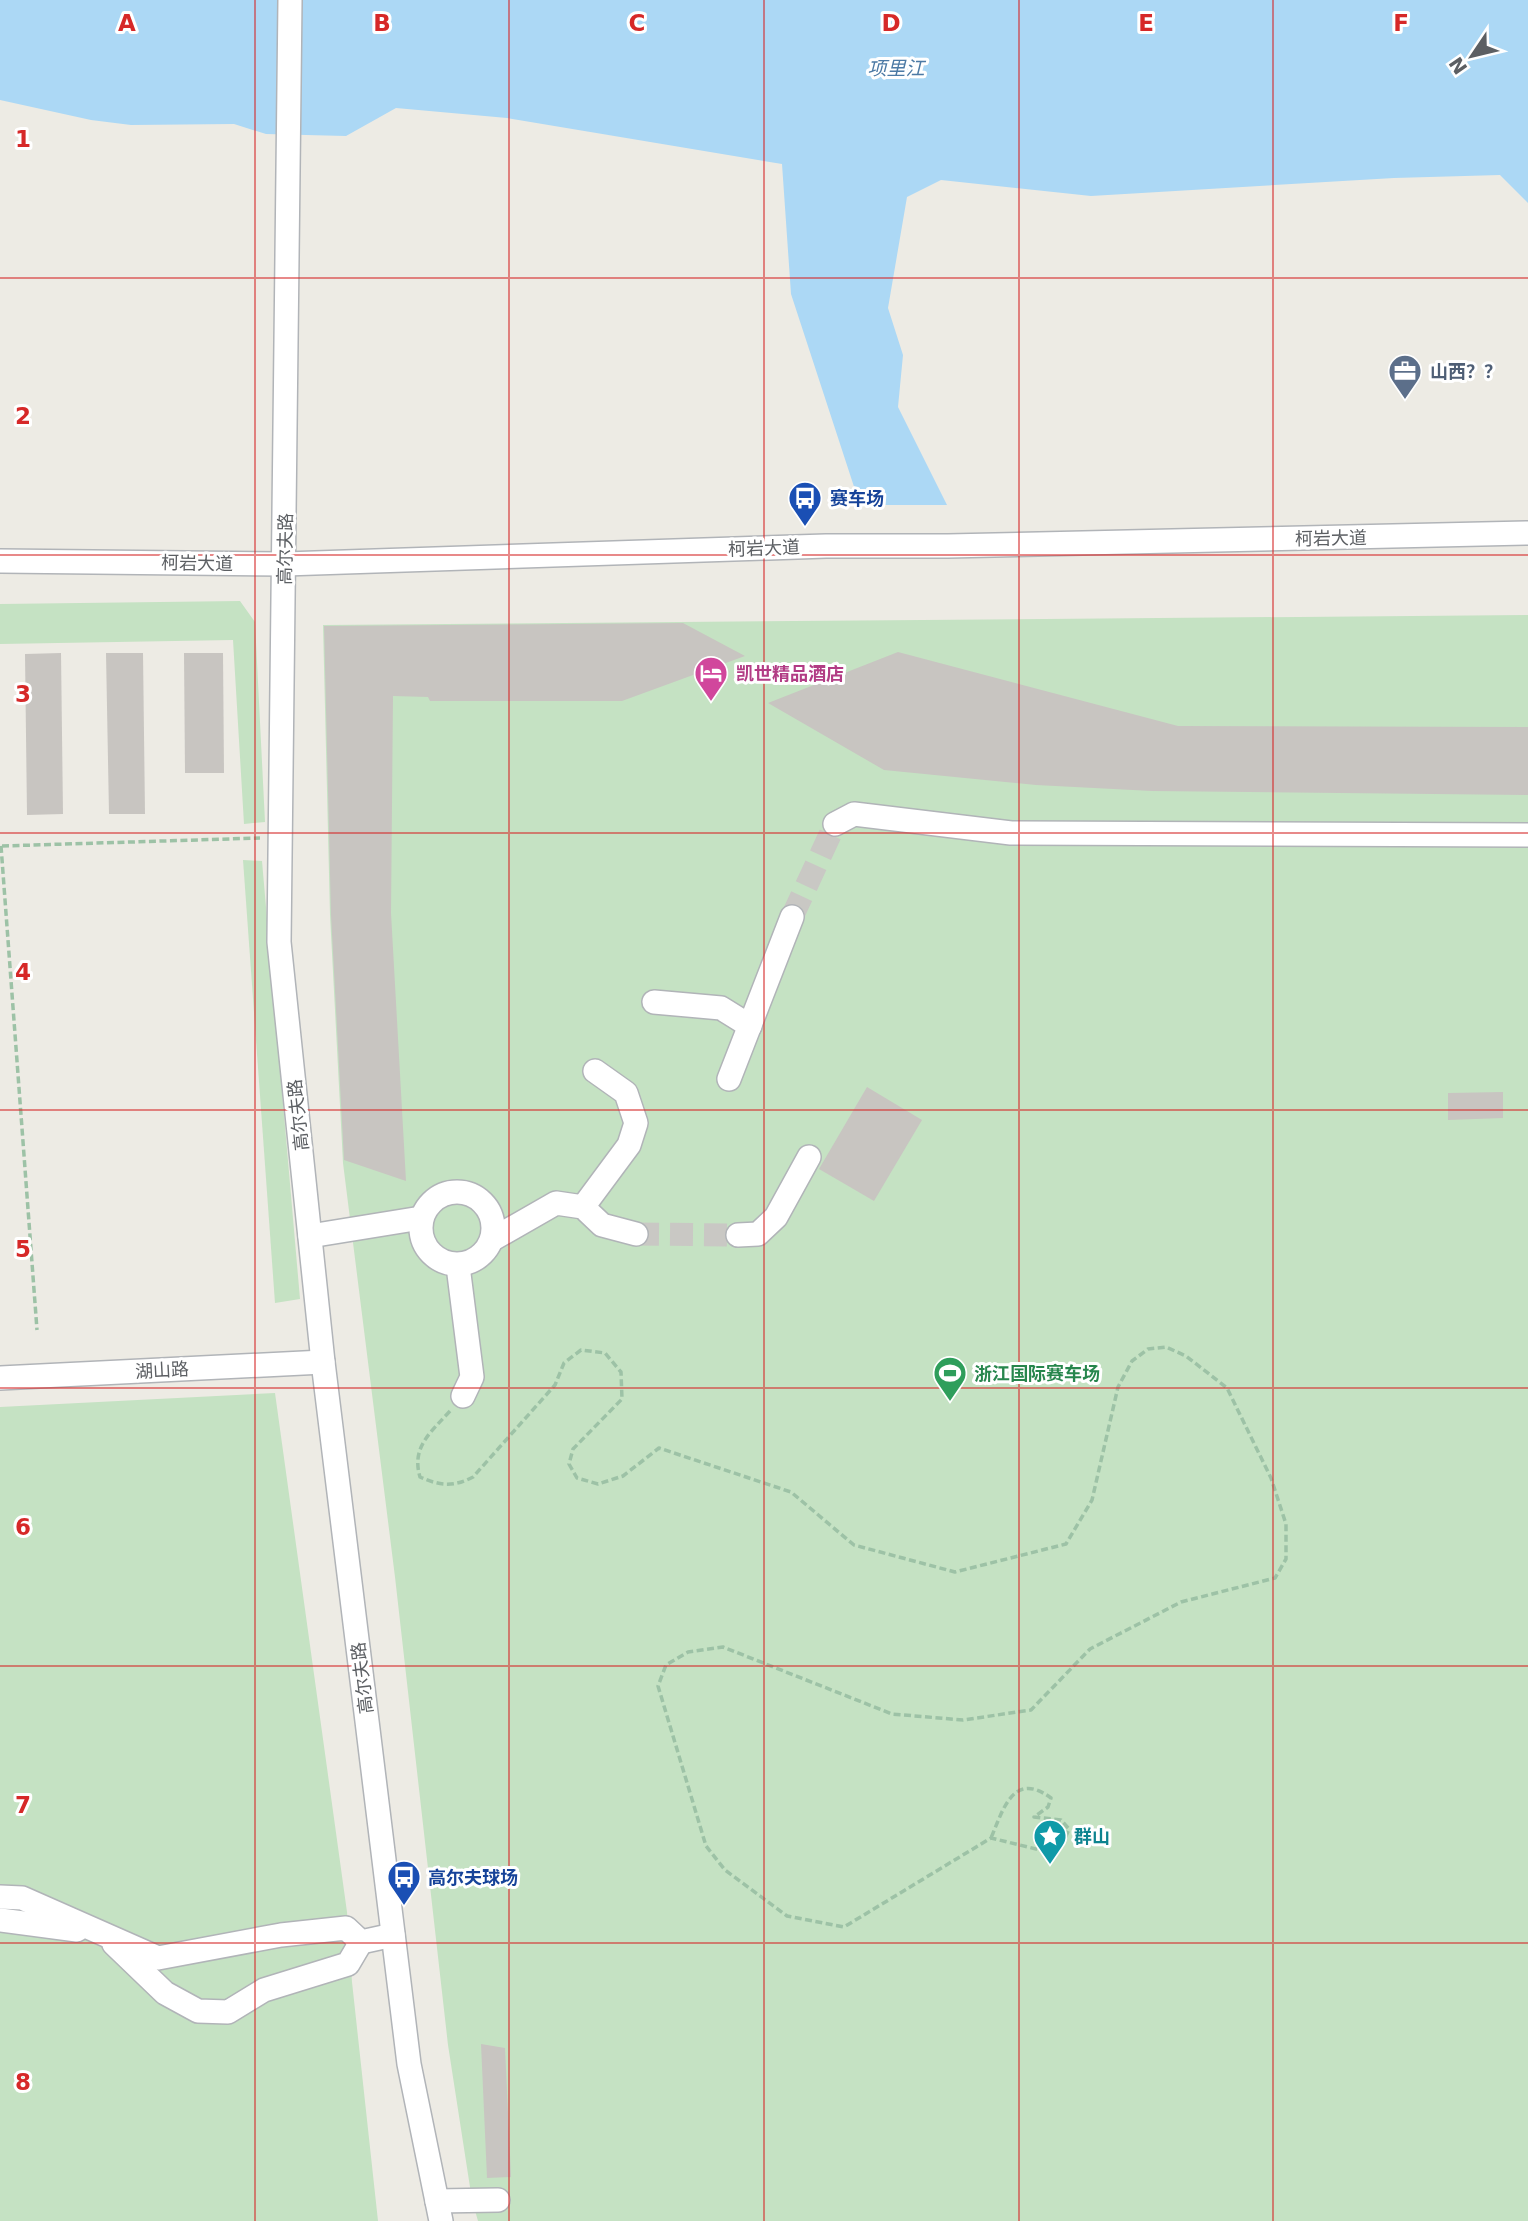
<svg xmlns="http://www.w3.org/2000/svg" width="1528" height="2221" viewBox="0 0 1528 2221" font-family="'DejaVu Sans','Noto Sans SC',sans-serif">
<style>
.green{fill:#c5e2c3}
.water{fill:#acd8f5}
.building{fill:#c8c5c1}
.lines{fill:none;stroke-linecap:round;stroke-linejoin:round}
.minor-tunnel{stroke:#c9c8c4;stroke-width:23;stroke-dasharray:23 11;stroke-linecap:butt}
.minor-casing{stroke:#b1b4b8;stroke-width:26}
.path{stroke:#9dc2a6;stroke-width:3.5;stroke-dasharray:7 3.5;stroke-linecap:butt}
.minor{stroke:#fff;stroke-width:23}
.grid{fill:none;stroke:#d62828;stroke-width:2;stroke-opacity:0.55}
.labels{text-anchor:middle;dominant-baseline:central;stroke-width:6;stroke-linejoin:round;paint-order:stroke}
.service-label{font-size:18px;font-weight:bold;fill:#4e5e75;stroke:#fff;text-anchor:start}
.transit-label{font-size:18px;font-weight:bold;fill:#164399;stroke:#fff;text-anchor:start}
.street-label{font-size:18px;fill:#5c5f63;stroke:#fff}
.hotel-label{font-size:18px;font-weight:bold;fill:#b23c85;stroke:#fff;text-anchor:start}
.leisure-label{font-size:18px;font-weight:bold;fill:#27864d;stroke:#fff;text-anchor:start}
.culture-label{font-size:18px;font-weight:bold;fill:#0d838f;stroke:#fff;text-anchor:start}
.water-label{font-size:19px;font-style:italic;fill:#4c7aa5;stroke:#fff}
.grid-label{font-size:23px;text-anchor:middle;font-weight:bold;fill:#d62828;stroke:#fff;stroke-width:6;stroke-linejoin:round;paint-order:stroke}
</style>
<rect width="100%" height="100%" fill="#edebe4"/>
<g class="green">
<polygon points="240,601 255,622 265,822 244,824 233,640 0,644 0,604"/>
<polygon points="1528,615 1528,2221 478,2221 472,2200 448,2045 395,1577 343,1163 330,915 323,625"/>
<polygon points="243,860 262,861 300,1299 275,1303"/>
<polygon points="275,1393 347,1912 352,1982 378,2221 0,2221 0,1407"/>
</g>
<polygon class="water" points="0,0 1528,0 1528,203 1500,175 1394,178 1091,196 941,180 907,197 888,308 903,355 898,407 947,505 860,505 791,294 782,164 507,118 396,108 346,136 266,134 234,124 131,125 91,120 0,100"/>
<g class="building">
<polygon points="683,623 745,656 622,701 430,701 428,697 393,696 391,913 406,1181 344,1160 331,915 324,626"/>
<polygon points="898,652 1178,726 1528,727 1528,795 1152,791 1036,785 884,770 768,703"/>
<polygon points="61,653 63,814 27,815 25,654"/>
<polygon points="106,653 143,653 145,814 109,814"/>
<polygon points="184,653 223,653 224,773 185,773"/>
<polygon points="867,1087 922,1120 874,1201 819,1169"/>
<polygon points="1503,1092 1503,1118 1448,1120 1448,1093"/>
<polygon points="481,2044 505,2048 511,2177 487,2178"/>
</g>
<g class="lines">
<g class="minor-tunnel">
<polyline points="792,917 835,824"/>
<polyline points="636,1234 738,1235"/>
</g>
<defs>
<g id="minor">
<polyline points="290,0 279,942 323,1362 409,2064 441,2221"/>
<polyline points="0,561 285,564 826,546 948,546 1528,533"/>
<polyline points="835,824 854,814 1011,833 1528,835"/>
<polyline points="654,1002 721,1008 750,1026"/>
<polyline points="729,1079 792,917"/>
<circle cx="457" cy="1228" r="36"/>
<polyline points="583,1207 629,1145 636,1123 626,1093 595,1071"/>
<polyline points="738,1235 758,1234 776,1217 809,1157"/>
<polyline points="310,1236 421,1218"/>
<polyline points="493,1239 556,1203 583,1207 602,1225 636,1234"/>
<polyline points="458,1266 472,1377 463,1396"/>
<polyline points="0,1378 323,1362"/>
<polyline points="0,1897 22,1898 158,1958 281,1935 346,1928 361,1942 393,1935"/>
<polyline points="0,1920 77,1930"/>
<polyline points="114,1944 165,1993 198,2011 228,2012 264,1990 348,1964 361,1942"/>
<polyline points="437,2201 498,2200"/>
</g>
</defs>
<use href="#minor" class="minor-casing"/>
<g class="path">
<polyline points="1,846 37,1330"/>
<polyline points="2,846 260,838"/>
<path d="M 450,1411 C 431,1432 411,1447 420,1477 C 440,1486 454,1487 473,1477 L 555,1385 L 564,1363 L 581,1350 L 605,1353 L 621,1372 L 622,1399 L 573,1449 L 569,1464 L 577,1478 L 598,1484 L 623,1476 L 659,1448 L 791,1492 L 854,1545 L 955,1572 L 1066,1544 L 1092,1500 L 1118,1387 L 1132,1361 L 1148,1349 L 1166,1347 L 1186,1356 L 1227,1388 L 1271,1478 L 1286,1524 L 1286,1559 L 1275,1578 L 1181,1602 L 1090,1649 L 1031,1710 L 963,1720 L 892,1714 L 723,1647 L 688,1652 L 666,1665 L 658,1686 L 706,1846 L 725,1870 L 787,1916 L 844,1927 L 991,1838 L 1044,1851 L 1062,1846 L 1069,1829 L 1061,1820 L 1034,1817 L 1048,1807 L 1051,1798 C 1013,1770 1003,1810 991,1838"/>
</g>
<use href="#minor" class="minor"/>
</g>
<path class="grid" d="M 255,0 L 255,2221M 509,0 L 509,2221M 764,0 L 764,2221M 1019,0 L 1019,2221M 1273,0 L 1273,2221M 0,278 L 1528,278M 0,555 L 1528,555M 0,833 L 1528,833M 0,1110 L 1528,1110M 0,1388 L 1528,1388M 0,1666 L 1528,1666M 0,1943 L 1528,1943"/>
<defs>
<symbol id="office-pin" viewBox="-11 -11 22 30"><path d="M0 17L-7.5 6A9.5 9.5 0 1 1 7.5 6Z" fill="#5c6f8a" stroke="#fff"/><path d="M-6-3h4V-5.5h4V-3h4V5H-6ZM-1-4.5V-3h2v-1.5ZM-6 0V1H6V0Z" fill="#fff"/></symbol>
<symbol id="bus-pin" viewBox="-11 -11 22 30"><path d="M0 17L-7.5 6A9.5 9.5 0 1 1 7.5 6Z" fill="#1a4fb4" stroke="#fff"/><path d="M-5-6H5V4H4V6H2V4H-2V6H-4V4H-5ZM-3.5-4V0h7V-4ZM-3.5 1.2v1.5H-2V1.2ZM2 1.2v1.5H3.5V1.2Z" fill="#fff"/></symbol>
<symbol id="hotel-pin" viewBox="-11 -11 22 30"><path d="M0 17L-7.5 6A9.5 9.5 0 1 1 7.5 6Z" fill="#d1479c" stroke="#fff"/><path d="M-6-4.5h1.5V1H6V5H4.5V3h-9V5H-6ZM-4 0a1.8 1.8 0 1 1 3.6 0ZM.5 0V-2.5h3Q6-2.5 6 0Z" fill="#fff"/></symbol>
<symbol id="stadium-pin" viewBox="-11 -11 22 30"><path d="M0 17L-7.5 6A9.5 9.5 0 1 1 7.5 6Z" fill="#2e9e5b" stroke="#fff"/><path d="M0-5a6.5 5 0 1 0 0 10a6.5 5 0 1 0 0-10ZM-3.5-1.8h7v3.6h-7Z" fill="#fff"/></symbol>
<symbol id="sight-pin" viewBox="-11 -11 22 30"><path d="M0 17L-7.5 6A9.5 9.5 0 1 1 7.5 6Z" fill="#0f9aa8" stroke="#fff"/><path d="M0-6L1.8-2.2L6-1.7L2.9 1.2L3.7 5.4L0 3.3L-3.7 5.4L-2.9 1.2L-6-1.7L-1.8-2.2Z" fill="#fff"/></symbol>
</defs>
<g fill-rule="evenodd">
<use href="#office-pin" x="1386" y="352" width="38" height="52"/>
<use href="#bus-pin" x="786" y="479" width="38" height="52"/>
<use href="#hotel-pin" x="692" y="654" width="38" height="52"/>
<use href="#stadium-pin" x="931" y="1354" width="38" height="52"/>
<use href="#sight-pin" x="1031" y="1817" width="38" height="52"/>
<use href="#bus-pin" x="385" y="1858" width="38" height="52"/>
</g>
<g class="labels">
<g class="service-label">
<text x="1430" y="371">山西？？</text>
</g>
<g class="transit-label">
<text x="830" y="498">赛车场</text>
<text x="428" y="1877">高尔夫球场</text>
</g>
<g class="street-label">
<text transform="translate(1331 538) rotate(-1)">柯岩大道</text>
<text transform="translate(764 548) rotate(-2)">柯岩大道</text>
<text transform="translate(285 549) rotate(-89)">高尔夫路</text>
<text transform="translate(197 563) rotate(1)">柯岩大道</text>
<text transform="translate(298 1115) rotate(-96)">高尔夫路</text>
<text transform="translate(162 1370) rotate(-3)">湖山路</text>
<text transform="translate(362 1678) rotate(-97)">高尔夫路</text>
</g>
<g class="hotel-label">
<text x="736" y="673">凯世精品酒店</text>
</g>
<g class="leisure-label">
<text x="974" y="1373">浙江国际赛车场</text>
</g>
<g class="culture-label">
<text x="1074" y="1836">群山</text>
</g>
<g class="water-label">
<text x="896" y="68">项里江</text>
</g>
</g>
<g class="grid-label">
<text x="127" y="31">A</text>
<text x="382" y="31">B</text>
<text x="637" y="31">C</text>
<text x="891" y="31">D</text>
<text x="1146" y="31">E</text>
<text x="1401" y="31">F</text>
<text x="23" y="147">1</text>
<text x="23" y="424">2</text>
<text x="23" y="702">3</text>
<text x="23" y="980">4</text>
<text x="23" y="1257">5</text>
<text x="23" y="1535">6</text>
<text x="23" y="1813">7</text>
<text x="23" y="2090">8</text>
</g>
<g transform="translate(1472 56) rotate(235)" stroke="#ffffff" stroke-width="5" paint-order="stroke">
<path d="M0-5L12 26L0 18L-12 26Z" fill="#5c5f63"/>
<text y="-10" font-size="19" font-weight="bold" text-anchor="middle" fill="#5c5f63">N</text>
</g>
</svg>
